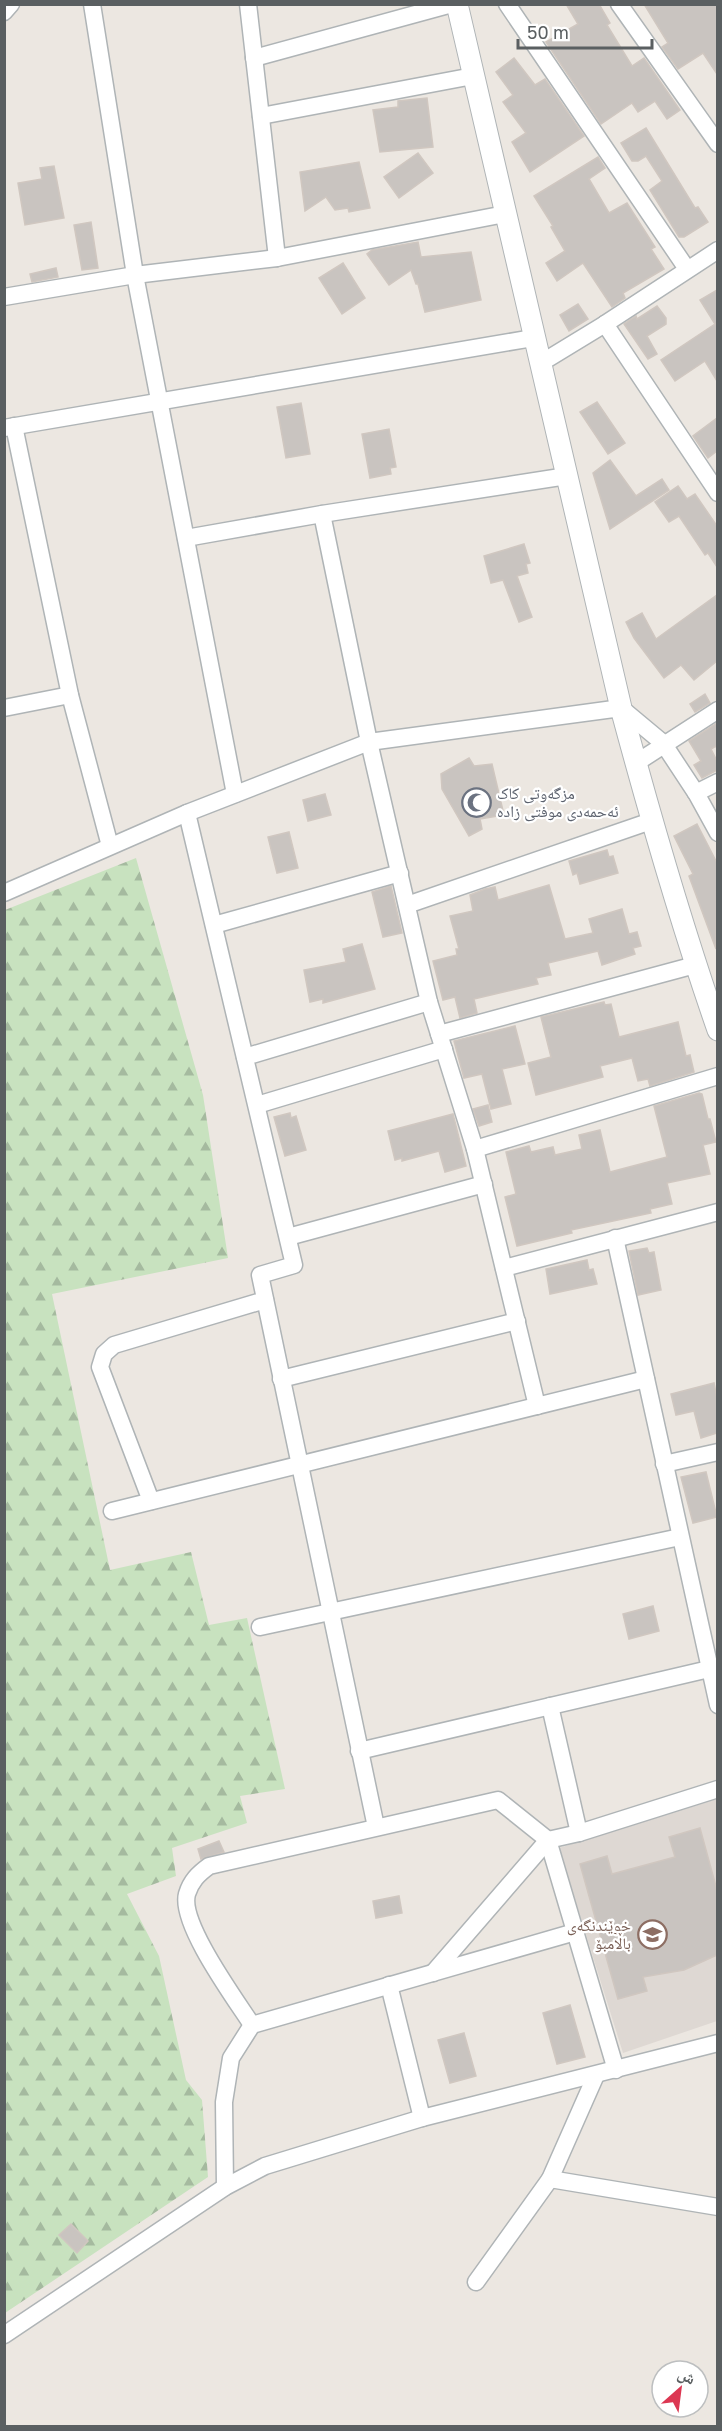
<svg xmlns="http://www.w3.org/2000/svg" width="722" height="2431" viewBox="0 0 722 2431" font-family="'Golos Text','Noto Naskh Arabic',sans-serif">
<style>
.education{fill:#ded8d3}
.forest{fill:url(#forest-firs)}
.building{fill:#c9c4c0;stroke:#d0c7c0;stroke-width:1.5}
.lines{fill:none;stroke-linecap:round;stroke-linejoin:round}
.minor-casing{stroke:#afb4b6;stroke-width:19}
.tertiary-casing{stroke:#afb4b6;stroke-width:23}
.minor{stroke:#fff;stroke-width:16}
.tertiary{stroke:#fff;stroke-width:21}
.labels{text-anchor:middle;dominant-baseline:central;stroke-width:4.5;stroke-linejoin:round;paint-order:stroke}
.worship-label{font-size:16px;fill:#5b616d;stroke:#fff;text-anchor:start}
.education-label{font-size:16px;fill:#785e54;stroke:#fff;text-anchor:end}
</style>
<defs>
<pattern id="forest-firs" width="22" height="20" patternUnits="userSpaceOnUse" patternTransform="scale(1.5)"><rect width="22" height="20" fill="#c8e2bf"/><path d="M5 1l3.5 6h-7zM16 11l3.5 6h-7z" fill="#a5ba9f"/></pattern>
</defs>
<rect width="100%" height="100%" fill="#ece7e1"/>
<polygon class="education" points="717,1799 717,2021 623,2053 559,1848"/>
<polygon class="forest" points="136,858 203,1095 228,1258 52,1294 110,1570 191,1552 209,1625 247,1618 285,1789 240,1796 247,1823 172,1848 176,1876 127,1894 159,1956 186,2080 202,2100 208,2177 5,2313 5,910"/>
<g class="building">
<polygon points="566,4 599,4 610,23 607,25 632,66 644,58 680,110 667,119 655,101 638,112 632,103 601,124 546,42 578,24"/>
<polygon points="644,4 717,4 717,74 703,53 678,69 662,47 668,43"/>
<polygon points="514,58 535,85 545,79 584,136 530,172 512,142 526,133 503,102 513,95 496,72"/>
<polygon points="427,98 433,147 380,152 373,110 398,107 398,101"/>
<polygon points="646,128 695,208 698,207 708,222 684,237 679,237 650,190 662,181 646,156 638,161 632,161 621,143"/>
<polygon points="418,153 433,173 399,198 384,177"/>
<polygon points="598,157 605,168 589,179 609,213 627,203 655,247 651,249 664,269 623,293 625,298 612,307 583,263 557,281 546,263 565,251 551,227 553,226 534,196"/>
<polygon points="359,162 370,208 349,212 348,208 335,210 326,197 305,211 300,172"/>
<polygon points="54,166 64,218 25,225 18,183 42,179 40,168"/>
<polygon points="91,222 98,268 82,270 74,225"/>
<polygon points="418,242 421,257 471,252 481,300 425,312 418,284 416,284 411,270 389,285 367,254 372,250"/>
<polygon points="343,263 365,298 342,314 319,278"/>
<polygon points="56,268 58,277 32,282 30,274"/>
<polygon points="717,290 717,381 705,361 675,381 661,360 715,324 700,300"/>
<polygon points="578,304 588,319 569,331 560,315"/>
<polygon points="657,306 666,318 666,324 647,336 657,354 648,359 624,324 636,316 637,319"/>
<polygon points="597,402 625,443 608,454 580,412"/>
<polygon points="301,403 310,454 286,458 277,407"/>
<polygon points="717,418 717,451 708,458 693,436"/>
<polygon points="389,429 396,467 390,468 391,474 370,478 362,434"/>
<polygon points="610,460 636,496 662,479 669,490 610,529 593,473"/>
<polygon points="678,486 687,499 695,494 717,526 717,567 708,553 705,555 679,516 669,522 655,502"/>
<polygon points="524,544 530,563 526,564 528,573 517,576 532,617 519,622 503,580 491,583 484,556"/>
<polygon points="717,595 717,661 694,680 681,665 664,678 634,638 626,622 642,613 656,639"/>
<polygon points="705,694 710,703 695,712 690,704"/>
<polygon points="717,723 717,749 716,746 711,749 717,761 717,770 702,778 694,765 701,761 689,741"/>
<polygon points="469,758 474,766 492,764 504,815 480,819 482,829 469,836 442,789 441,774"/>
<polygon points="325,794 331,815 308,821 303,800"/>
<polygon points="697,824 717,863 716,949 689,876 693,874 674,836"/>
<polygon points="289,832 298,868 277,873 268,837"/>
<polygon points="607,850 609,857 613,856 618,873 580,884 577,873 573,875 569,861"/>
<polygon points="549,885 565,939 593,933 589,919 622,909 629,934 637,932 641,946 633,948 635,954 602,965 598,951 548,963 551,975 536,978 538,984 474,999 477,1013 460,1018 455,997 443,1000 433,961 457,955 456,949 459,949 450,916 473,911 470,895 485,889 495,887 498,900"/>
<polygon points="391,886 402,933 383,937 372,892"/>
<polygon points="362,944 375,989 323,1003 323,999 310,1002 304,970 346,962 343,949"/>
<polygon points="604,1002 605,1005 611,1004 619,1037 678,1022 686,1056 690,1055 694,1072 650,1086 648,1079 638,1081 632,1058 600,1066 603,1077 536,1095 528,1063 551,1057 541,1017"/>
<polygon points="515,1026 525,1064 502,1069 511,1104 491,1109 482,1074 464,1078 454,1041"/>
<polygon points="699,1093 702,1094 708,1119 710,1119 716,1142 703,1145 710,1174 667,1183 672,1204 650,1209 651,1213 571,1230 572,1233 517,1246 505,1197 516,1194 506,1152 529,1146 531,1152 553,1147 555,1155 582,1149 579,1135 600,1130 610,1172 667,1157 654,1106"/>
<polygon points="488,1105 492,1122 479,1126 473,1109"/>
<polygon points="290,1113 291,1118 296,1116 306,1150 285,1156 274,1117"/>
<polygon points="453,1114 466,1166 445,1172 439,1151 402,1161 402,1158 395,1160 388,1131"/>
<polygon points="647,1248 649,1253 654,1252 661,1290 638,1295 629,1251"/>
<polygon points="587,1260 589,1270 593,1269 597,1284 550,1294 546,1269"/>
<polygon points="714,1383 717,1398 717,1433 701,1438 694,1411 676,1415 671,1394"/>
<polygon points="706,1472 717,1517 693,1523 681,1477"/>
<polygon points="653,1606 659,1631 629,1639 623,1614"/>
<polygon points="700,1828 717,1890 717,1955 684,1970 643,1977 647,1991 618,1999 580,1864 607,1856 612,1874 675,1857 669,1837"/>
<polygon points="219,1841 224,1852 201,1859 198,1849"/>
<polygon points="399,1896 402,1913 376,1918 373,1901"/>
<polygon points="570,2005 585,2057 557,2064 543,2013"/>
<polygon points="464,2033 476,2076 450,2083 438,2040"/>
<polygon points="71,2224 88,2241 77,2253 59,2235"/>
</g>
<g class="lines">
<defs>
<g id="minor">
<polyline points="92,4 135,275 235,794"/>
<polyline points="248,4 277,258"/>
<polyline points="507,4 687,269"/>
<polyline points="619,4 718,144"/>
<polyline points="4,12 11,4"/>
<polyline points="254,58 452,4"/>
<polyline points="261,116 473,76"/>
<polyline points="4,297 135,275 277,258 505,214"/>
<polyline points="605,324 718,493"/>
<polyline points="541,363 605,324 718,250"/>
<polyline points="14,426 70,695 110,846"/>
<polyline points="4,428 533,338"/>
<polyline points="322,514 369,742 429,1002 475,1149 537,1406"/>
<polyline points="186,538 322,514 567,476"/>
<polyline points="4,708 70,695"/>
<polyline points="636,763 718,710"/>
<polyline points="696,793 718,782"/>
<polyline points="187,813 294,1265 260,1275 376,1827"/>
<polyline points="4,893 187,813 369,742 621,708 663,743 696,793 718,833"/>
<polyline points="407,905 651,821"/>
<polyline points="214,925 400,873"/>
<polyline points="439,1034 695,965"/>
<polyline points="245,1057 429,1002"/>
<polyline points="257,1105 444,1049"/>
<polyline points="475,1149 718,1076"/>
<polyline points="288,1237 484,1184"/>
<polyline points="615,1238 718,1705"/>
<polyline points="504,1268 718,1212"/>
<polyline points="281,1379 517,1321"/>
<polyline points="664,1464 718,1452"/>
<polyline points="151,1501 100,1367 104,1354 114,1345 265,1300"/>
<polyline points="112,1511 646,1379"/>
<polyline points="260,1627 680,1537"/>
<polyline points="550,1706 579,1833"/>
<polyline points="359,1751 709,1669"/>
<polyline points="433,1973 548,1840 579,1833 718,1789"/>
<polyline points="389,1985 422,2118"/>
<path d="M 252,2025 C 236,2000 179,1923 187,1894 C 191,1881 198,1874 209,1866 L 498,1800 L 548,1840 L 616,2070"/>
<polyline points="550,2179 718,2207"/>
<polyline points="225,2187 224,2102 231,2058 252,2025 575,1932"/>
<polyline points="476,2282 550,2179 596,2075"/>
<polyline points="4,2335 225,2187 265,2166 422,2118 718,2043"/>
</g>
<path id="tertiary" d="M 457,4 L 621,708 C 650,816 681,924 718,1030"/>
</defs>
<use href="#minor" class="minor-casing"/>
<use href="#tertiary" class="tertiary-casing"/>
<use href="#minor" class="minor"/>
<use href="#tertiary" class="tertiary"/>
</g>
<defs>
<symbol id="mosque-ring" viewBox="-11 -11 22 22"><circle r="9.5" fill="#fff" stroke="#6b7280" stroke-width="1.5"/><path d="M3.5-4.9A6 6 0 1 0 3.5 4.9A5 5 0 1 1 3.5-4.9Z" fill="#6b7280"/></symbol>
<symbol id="school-ring" viewBox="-11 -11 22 22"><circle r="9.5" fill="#fff" stroke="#8d6e63" stroke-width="1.5"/><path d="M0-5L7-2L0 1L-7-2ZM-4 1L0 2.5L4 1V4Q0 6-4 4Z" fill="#8d6e63"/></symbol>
</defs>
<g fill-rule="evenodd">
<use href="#mosque-ring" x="460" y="786" width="33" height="33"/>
<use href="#school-ring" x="636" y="1918" width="33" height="33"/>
</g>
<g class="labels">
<g class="worship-label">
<text x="497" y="793">مزگەوتی کاک<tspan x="497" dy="18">ئەحمەدی موفتی زادە</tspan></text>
</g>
<g class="education-label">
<text x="631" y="1925">خوێندنگەی<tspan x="631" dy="18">باڵامبۆ</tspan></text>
</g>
</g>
<rect width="722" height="2431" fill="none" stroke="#5a5f61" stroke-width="12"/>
<g transform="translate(680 2389) rotate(28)"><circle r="28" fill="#ffffff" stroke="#bdbfc0" stroke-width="1.5"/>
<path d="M0-4.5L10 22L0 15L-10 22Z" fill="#dc3752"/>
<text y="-9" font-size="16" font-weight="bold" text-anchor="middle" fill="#5a5f61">ش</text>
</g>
<path d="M518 39v9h134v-9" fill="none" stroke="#5a5f61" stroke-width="3"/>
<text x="527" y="39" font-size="18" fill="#5a5f61" stroke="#ffffff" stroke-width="4.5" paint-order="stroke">50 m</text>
</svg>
